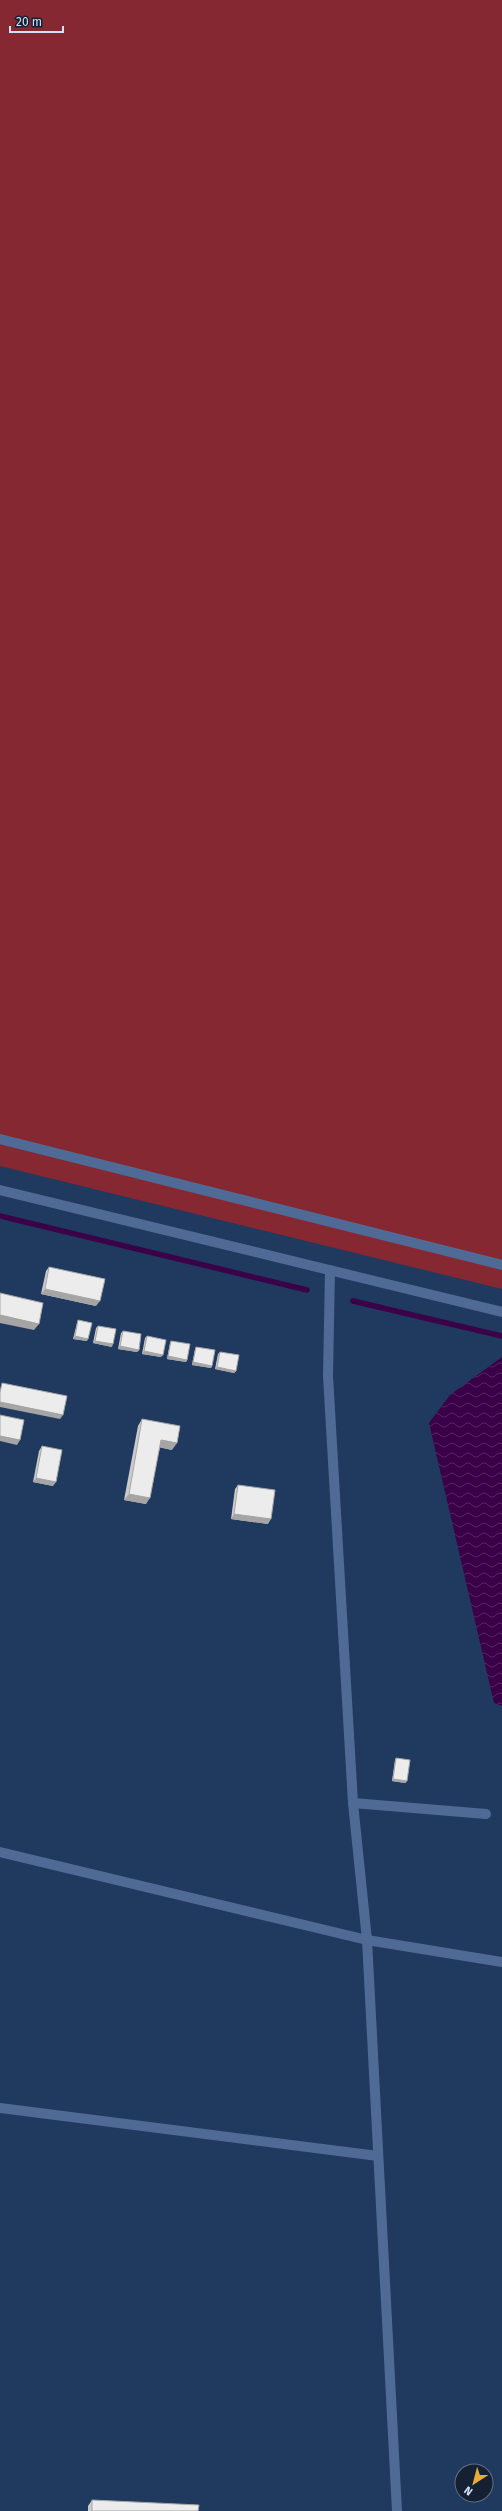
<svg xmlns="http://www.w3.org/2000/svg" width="502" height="2511" viewBox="0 0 502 2511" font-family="'Fira Sans',sans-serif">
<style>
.grass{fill:#852831}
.water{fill:url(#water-waves)}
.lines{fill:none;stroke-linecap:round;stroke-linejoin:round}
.stream{stroke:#3a0048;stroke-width:5.5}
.lane{stroke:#4f6b95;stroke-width:10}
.wall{fill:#cbcbcb}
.shaded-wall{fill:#a5a5a5}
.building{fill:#ececec;stroke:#a5a5a5}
</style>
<defs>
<pattern id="water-waves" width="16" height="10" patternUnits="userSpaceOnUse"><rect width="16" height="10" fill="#3a0048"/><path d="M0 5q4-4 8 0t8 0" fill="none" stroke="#562563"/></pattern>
</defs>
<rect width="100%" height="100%" fill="#20395f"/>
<polygon class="grass" points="0,0 502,0 502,1289 0,1166"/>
<polygon class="water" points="502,1357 502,1706 494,1703 429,1423 450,1395"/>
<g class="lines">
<g class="stream">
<polyline points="0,1216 307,1290"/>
<polyline points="353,1301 502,1336"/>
</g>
<g class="lane">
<polyline points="0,1139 502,1265"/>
<polyline points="0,1190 502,1312"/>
<polyline points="330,1270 328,1376 353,1803 367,1940 397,2511"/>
<polyline points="353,1803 486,1814"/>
<polyline points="0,1852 367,1940 502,1962"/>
<polyline points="0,2108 378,2156"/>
</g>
</g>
<g class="wall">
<polygon points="49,1267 96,1306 41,1294 46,1271"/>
<polygon points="78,1320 87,1341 73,1339 77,1323"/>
<polygon points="98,1326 112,1347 93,1343 96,1328"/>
<polygon points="123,1331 139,1350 137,1352 118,1349 121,1333"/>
<polygon points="147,1336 161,1357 142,1354 145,1338"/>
<polygon points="171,1341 187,1360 186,1362 167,1359 170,1343"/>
<polygon points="196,1347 212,1366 211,1368 192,1365 195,1349"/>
<polygon points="220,1352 236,1371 234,1373 215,1369 218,1354"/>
<polygon points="142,1419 172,1450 160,1447 146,1504 124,1500 138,1426"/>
<polygon points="42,1446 53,1486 33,1482 39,1451"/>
<polygon points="238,1485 268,1524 231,1519 235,1489"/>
<polygon points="396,1758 407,1781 405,1783 392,1781 395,1760"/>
<polygon points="92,2500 198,2511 88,2511 88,2506"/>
</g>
<g class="shaded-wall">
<polygon points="45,1289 100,1301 96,1306 41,1294"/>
<polygon points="0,1315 39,1324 34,1330 0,1323"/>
<polygon points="75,1336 88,1339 87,1341 73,1339"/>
<polygon points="95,1341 113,1344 112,1347 93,1343"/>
<polygon points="120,1346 139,1350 137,1352 118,1349"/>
<polygon points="144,1351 163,1355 161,1357 142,1354"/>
<polygon points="168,1356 187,1360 186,1362 167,1359"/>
<polygon points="193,1362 212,1366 211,1368 192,1365"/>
<polygon points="217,1367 236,1371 234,1373 215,1369"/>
<polygon points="0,1402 63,1415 60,1419 0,1407"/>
<polygon points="0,1436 20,1440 17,1445 0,1441"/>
<polygon points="161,1440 177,1443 172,1450 157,1447"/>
<polygon points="36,1478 56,1482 53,1486 33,1482"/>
<polygon points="129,1494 150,1498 146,1504 124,1500"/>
<polygon points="234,1514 271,1519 268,1524 231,1519"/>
<polygon points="393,1779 407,1781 405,1783 392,1781"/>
</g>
<g class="building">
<polygon points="49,1267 105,1279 100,1301 45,1289"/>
<polygon points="0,1293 43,1303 39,1324 0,1315"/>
<polygon points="78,1320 92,1323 88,1339 75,1336"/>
<polygon points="98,1326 116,1329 113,1344 95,1341"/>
<polygon points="123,1331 141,1334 139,1350 120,1346"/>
<polygon points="147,1336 166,1340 163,1355 144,1351"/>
<polygon points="171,1341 190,1344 187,1360 168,1356"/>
<polygon points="196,1347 215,1350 212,1366 193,1362"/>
<polygon points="220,1352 239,1355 236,1371 217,1367"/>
<polygon points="2,1383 67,1396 63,1415 0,1402 0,1392"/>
<polygon points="0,1415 24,1420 20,1440 0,1436"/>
<polygon points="142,1419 180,1426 177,1443 161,1440 150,1498 129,1494"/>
<polygon points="42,1446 62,1450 56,1482 36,1478"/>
<polygon points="238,1485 275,1490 271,1519 234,1514"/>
<polygon points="396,1758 410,1760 407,1781 393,1779"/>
<polygon points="92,2500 199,2505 198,2511 92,2511"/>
</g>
<g transform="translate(474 2483) rotate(216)"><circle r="19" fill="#152132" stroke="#616e82"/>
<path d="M0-3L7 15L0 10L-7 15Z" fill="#e9ab38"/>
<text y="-6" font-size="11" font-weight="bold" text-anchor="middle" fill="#d2e2fa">N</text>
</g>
<path d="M10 26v6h53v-6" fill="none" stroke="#d2e2fa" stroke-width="2"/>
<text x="16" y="26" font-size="12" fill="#d2e2fa" stroke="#152132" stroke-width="3" paint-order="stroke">20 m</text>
</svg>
